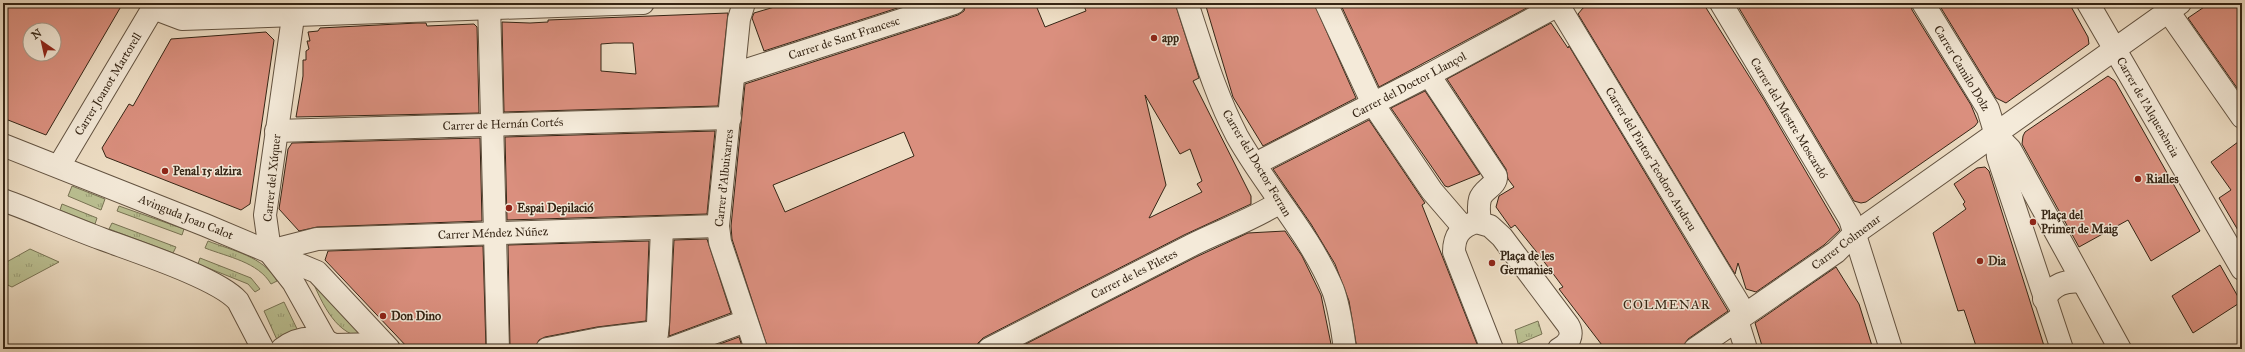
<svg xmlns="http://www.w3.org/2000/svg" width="2245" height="352" viewBox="0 0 2245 352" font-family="'IM FELL Great Primer',serif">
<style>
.grass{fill:url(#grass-tufts);stroke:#787354}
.building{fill:#da8f7e;stroke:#352515;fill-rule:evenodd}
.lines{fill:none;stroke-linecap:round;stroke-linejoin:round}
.minor-casing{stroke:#635341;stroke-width:24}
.minor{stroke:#f4ead9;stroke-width:22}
.poi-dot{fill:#8f2418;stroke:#f4ead9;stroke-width:1.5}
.labels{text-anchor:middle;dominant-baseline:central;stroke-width:3;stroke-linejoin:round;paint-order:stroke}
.street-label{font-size:12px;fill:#352515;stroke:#f4ead9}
.poi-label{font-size:12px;font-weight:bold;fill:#352515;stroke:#f4ead9;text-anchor:start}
.neighbourhood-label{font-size:13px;letter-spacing:1px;fill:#352515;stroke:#f4ead9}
</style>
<defs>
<pattern id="grass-tufts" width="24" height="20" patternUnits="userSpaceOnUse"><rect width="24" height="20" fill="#bbc193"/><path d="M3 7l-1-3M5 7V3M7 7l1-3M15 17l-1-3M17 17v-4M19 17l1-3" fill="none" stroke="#999d77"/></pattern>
</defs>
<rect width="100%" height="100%" fill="#eedec5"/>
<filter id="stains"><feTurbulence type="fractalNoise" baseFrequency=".005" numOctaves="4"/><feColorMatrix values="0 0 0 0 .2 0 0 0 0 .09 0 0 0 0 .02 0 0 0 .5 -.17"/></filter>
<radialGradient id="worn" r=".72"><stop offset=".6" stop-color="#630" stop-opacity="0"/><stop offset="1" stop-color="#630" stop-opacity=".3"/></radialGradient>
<g class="grass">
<polygon points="72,186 105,199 101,210 68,196"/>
<polygon points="62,204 97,218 95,224 60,210"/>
<polygon points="119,206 184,229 182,235 117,211"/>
<polygon points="112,223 176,247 173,253 109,229"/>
<path d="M 208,241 C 233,251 263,256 277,281 L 271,284 C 258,262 228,257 205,248 Z"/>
<polygon points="30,249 59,262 12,287 3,283 3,264"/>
<polygon points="200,258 251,278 260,289 255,292 248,284 198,264"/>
<path d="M 312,280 L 367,337 C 337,338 322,303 312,280 Z"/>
<polygon points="284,302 299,333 278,342 264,311"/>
<polygon points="1538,321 1542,334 1518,344 1515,330"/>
</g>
<g class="building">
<path d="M 3,3 L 123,3 L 46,135 L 3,118 ZM 30,30 L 54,30 L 54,54 L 30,54 Z"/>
<polygon points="788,3 913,3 764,51 752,18 754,13"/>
<path d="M 966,3 L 1035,3 L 1045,27 L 1086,11 L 1083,3 L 1175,3 L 1199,78 L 1193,81 L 1251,196 L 1251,204 L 1184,235 L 983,338 L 978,343 L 977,349 L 768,349 L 732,239 L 731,226 L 745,84 L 958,15 L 964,11 ZM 1145,95 L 1180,154 L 1190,149 L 1202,181 L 1197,184 L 1202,192 L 1149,218 L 1166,185 ZM 904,132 L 914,156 L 785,212 L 773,185 Z"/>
<polygon points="1205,3 1314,3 1356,98 1263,146 1233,97"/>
<polygon points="1340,3 1536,3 1379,87"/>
<polygon points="1591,3 1703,3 1764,100 1840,230 1824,245 1756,292 1746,289 1738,263 1735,274 1578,14 1583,8"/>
<polygon points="1736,3 1911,3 1912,10 1971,105 1978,122 1975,126 1866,202 1861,203 1854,201"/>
<polygon points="1938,3 2069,3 2088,37 2089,44 2006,103 1996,98"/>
<polygon points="2210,3 2242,3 2242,95 2188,18"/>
<path d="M 728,13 L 718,106 L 504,112 L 502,22 L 530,23 L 548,22 L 548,20 ZM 614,43 L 633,43 L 636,74 L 601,71 L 601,44 Z"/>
<polygon points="417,23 426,23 427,26 474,24 477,27 479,113 296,117 303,76 303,60 306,60 306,51 309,49 307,41 310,41 308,32 318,31 320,28"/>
<polygon points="1551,23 1568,48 1569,46 1728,311 1688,339 1683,349 1605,349 1559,289 1563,287 1539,255 1515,225 1511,228 1496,207 1499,196 1514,187 1508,179 1506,169 1447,79"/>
<polygon points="266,32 274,40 250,204 241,210 106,157 102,148 129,104 133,106 171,39"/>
<polygon points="2108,76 2115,81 2200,231 2151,261 2128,220 2079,247 2022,144 2023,136 2025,132"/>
<polygon points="1425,91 1480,174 1448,187 1445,186 1391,108"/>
<polygon points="1369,120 1425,203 1422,205 1479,349 1357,349 1349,301 1335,264 1311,224 1273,169"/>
<polygon points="715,131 707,214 507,220 505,137"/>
<polygon points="480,138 482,221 317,227 299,231 279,209 288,149 292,143"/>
<polygon points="2242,139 2242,237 2219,198 2231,190 2211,162"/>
<polygon points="1985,167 1989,171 2045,349 1977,349 1964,310 1958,311 1933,233 1966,209 1963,204 1965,202 1954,184 1977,168"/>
<polygon points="1285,231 1302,256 1321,295 1332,349 1016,349 1196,257 1248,233"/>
<polygon points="707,239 731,313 669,336 674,240"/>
<polygon points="649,241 646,321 597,327 545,337 539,340 535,349 532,349 532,345 510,349 508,245"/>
<polygon points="483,246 486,349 409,349 325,260 328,251"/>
<polygon points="2220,265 2241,302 2193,333 2172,296"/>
<polygon points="1836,267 1859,304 1873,349 1763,349 1755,323"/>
<polygon points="739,337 743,349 706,349"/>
</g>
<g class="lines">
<defs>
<g id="minor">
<polyline points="489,3 498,349"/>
<polyline points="744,3 739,19 718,226 720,242 756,349"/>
<path d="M 1187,3 C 1202,48 1215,94 1237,136 C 1266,188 1310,234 1333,290 C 1340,309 1342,329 1345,349"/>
<polyline points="1326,3 1373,104 1432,191 1463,227"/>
<polyline points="1557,3 1745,314"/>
<polyline points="1721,3 1850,219 1891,349"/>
<polyline points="1923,3 1988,109 1996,135 1998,157 2062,349"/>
<polyline points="2088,3 2242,269"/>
<polyline points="153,8 182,19 643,3"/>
<polyline points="2168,11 2242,117"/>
<polyline points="734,74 954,3"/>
<path d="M 1429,75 L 1496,176 C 1497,186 1483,189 1480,199 C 1478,206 1479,215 1480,222"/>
<polyline points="276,131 730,118"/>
<polyline points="1996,135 2010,149 2120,349"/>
<polyline points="3,145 205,225 317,272 389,349"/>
<polyline points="1255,164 1429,75 1562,3"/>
<polyline points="59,166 156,3"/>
<path d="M 3,200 C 36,212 69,227 102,239 C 134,251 218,278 238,301 L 263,349"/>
<polyline points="270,251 317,239 718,226"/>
<polyline points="270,251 265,215 295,3"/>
<polyline points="271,254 293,282 326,341"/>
<path d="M 2044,299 C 2054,284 2065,280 2083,282"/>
<polyline points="1737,320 1746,349"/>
<polyline points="334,345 384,344"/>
<path d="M 282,349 C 300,335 322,335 340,349"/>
<polyline points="547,349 599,339 657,332"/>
<polyline points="655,349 658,324 662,228"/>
<polyline points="669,349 746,321"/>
<path d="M 989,349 C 1056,314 1123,280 1190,246 C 1219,231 1253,220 1280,202"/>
<path d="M 1492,349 L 1454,252 C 1454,236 1460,227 1476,222 L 1490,226 L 1502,237 L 1568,325 C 1574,335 1569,344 1559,349"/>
<polyline points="1695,349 1836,252 1854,234 2180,3"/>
</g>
</defs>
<use href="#minor" class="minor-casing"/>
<use href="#minor" class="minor"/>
</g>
<g class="poi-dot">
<circle cx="1154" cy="38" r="4"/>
<circle cx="165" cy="171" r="4"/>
<circle cx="2138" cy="179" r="4"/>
<circle cx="509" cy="208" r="4"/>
<circle cx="2033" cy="222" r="4"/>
<circle cx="1980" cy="261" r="4"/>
<circle cx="1492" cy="263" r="4"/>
<circle cx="383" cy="316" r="4"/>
</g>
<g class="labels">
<g class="street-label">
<text transform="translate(844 38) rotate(-18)">Carrer de Sant Francesc</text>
<text transform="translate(1962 68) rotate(59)">Carrer Camilo Dolz</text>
<text transform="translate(108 84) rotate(-59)">Carrer Joanot Martorell</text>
<text transform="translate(1409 85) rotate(-28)">Carrer del Doctor Llançol</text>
<text transform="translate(2148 107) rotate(60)">Carrer de l'Alquenència</text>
<text transform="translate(1789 118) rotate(59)">Carrer del Mestre Moscardó</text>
<text transform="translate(503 124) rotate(-2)">Carrer de Hernán Cortés</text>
<text transform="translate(1651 159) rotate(59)">Carrer del Pintor Teodoro Andreu</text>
<text transform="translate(1257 163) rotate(59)">Carrer del Doctor Ferran</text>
<text transform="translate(272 178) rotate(-84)">Carrer del Xúquer</text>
<text transform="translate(724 178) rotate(-84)">Carrer d'Albuixarres</text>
<text transform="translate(186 217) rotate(22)">Avinguda Joan Calot</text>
<text transform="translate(493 233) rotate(-2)">Carrer Méndez Núñez</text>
<text transform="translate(1846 242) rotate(-37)">Carrer Colmenar</text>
<text transform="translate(1134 274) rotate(-27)">Carrer de les Piletes</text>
</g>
<g class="poi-label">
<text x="1162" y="38">app</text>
<text x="173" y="171">Penal 15 alzira</text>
<text x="2146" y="179">Rialles</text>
<text x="517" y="208">Espai Depilació</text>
<text x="2041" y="215">Plaça del<tspan x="2041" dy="14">Primer de Maig</tspan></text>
<text x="1500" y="256">Plaça de les<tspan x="1500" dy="14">Germanies</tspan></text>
<text x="1988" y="261">Dia</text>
<text x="391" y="316">Don Dino</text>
</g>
<g class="neighbourhood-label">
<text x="1667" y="305">COLMENAR</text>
</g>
</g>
<rect width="2245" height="352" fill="none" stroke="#eedec5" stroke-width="16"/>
<rect x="4" y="4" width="2237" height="344" fill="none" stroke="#352515" stroke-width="2"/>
<rect x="8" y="8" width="2229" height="336" fill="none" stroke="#352515"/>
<g transform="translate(42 42) rotate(326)"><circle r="19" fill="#f4ead9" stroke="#a89b8b"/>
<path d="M0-3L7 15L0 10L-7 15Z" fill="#8f2418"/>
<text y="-6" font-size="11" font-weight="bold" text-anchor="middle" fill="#352515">N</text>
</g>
<rect width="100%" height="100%" filter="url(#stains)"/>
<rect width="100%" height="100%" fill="url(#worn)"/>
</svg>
